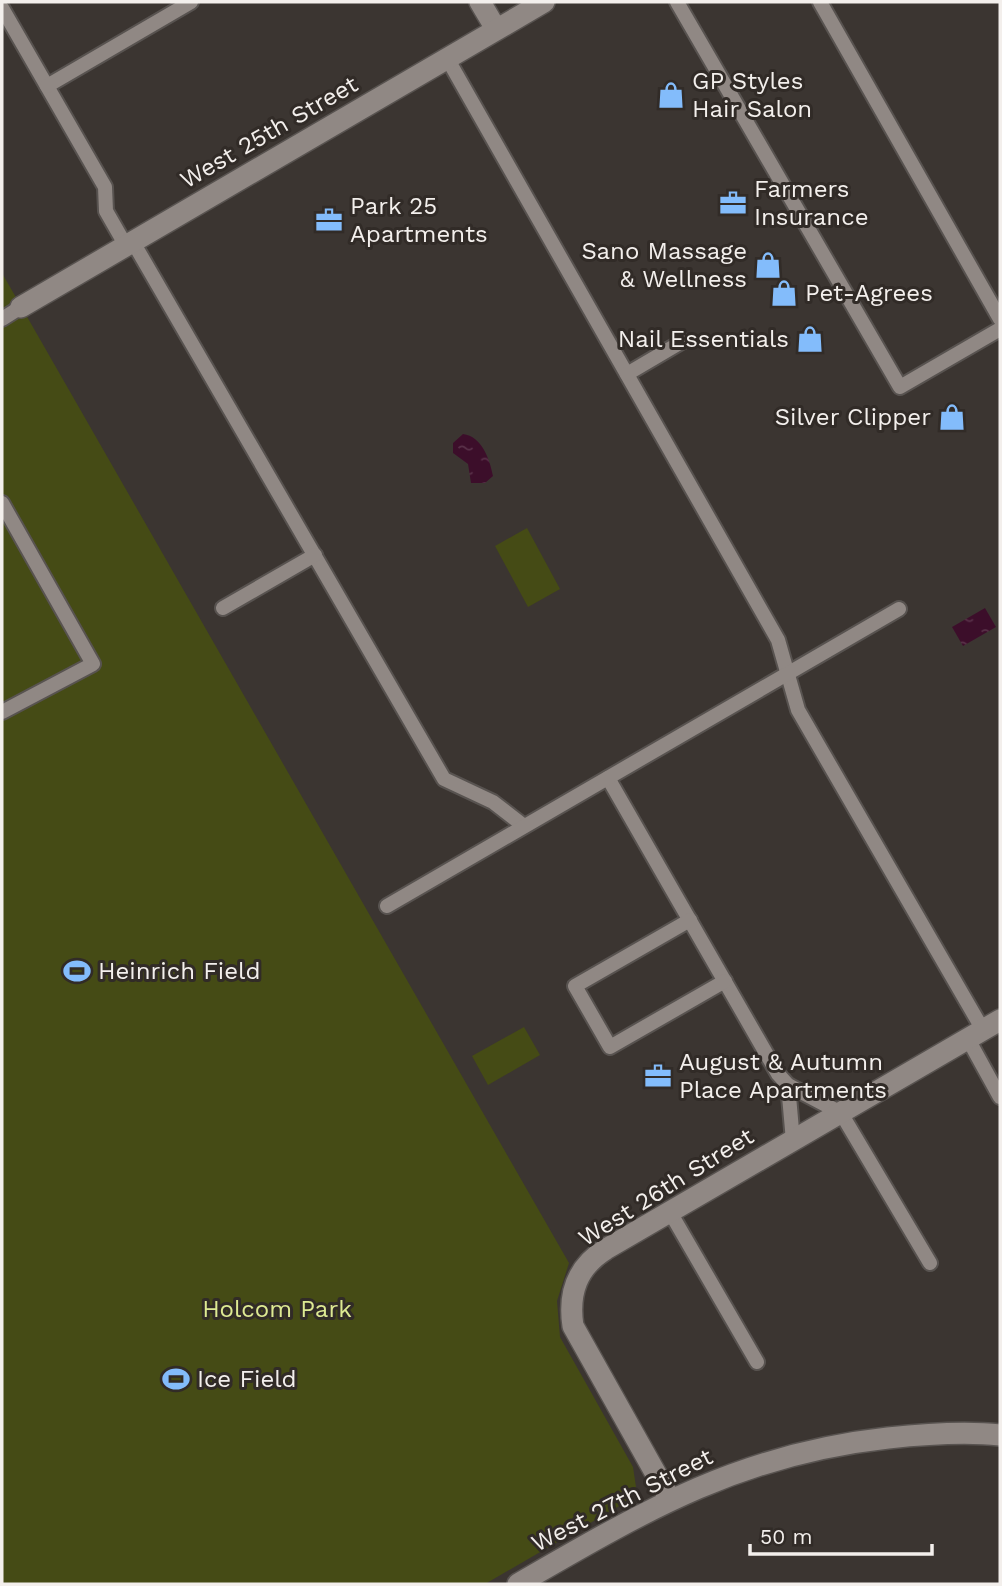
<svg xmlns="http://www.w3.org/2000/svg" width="1002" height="1586" viewBox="0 0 1002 1586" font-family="'Work Sans',sans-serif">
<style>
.park{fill:#454b15}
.water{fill:url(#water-ripples)}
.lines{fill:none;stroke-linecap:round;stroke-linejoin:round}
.lane-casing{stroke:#585350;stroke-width:18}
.street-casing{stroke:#585350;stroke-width:24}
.secondary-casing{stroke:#585350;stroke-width:24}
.lane{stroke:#908884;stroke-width:14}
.street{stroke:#908884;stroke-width:21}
.secondary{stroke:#908884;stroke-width:21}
.labels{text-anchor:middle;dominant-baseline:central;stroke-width:6;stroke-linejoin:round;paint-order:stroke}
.poi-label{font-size:24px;fill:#f3efec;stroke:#312b27;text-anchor:start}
.street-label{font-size:24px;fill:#f3efec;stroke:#312b27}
.park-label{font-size:24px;fill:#dde992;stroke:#312b27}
</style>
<defs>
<pattern id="water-ripples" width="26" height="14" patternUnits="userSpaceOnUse" patternTransform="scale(1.75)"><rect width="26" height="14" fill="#3c0e2a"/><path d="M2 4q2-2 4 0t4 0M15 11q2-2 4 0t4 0" fill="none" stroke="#593149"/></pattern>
</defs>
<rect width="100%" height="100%" fill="#3b3531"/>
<g class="park">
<polygon points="2,273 569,1263 557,1301 560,1337 633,1467 636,1487 628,1501 485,1584 2,1584"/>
<polygon points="527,528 560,589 528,607 495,546"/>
<polygon points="524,1027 540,1055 488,1085 472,1056"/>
</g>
<g class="water">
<path d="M 463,434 C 482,436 490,460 493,476 L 485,483 L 471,483 L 468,464 L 453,453 L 453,443 Z"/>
<polygon points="985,608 996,627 963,646 952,627"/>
</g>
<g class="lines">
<defs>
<g id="lane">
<polyline points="677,2 900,387 1000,329"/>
<polyline points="820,2 1000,319"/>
<polyline points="2,8 105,187 106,211 126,246"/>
<polyline points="447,58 778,640 798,710 983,1030"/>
<polyline points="47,86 191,2"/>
<polyline points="133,242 444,779 493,802 524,826"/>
<polyline points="2,319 21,307"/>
<polyline points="627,374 683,341"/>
<polyline points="2,503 93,664 2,712"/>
<polyline points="223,608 315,555"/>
<polyline points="608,778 778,1074 788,1085 841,1113 930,1263"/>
<polyline points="387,906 899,609"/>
<polyline points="690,920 575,986 610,1047 725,981"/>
<polyline points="968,1039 1000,1097"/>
<polyline points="788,1085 793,1141"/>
<polyline points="670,1212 757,1362"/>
</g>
<g id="street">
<polyline points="480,2 496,29"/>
<polyline points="21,307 544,2"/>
<path d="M 670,1499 L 573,1326 C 568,1293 577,1267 606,1249 L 1000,1020"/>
</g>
<path id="secondary" d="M 518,1584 C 644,1511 740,1454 888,1438 C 925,1434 963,1431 1000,1435"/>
</defs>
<use href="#lane" class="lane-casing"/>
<use href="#street" class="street-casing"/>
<use href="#secondary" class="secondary-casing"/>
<use href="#lane" class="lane"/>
<use href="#street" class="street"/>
<use href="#secondary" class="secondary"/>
</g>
<defs>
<symbol id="shop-bare" viewBox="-9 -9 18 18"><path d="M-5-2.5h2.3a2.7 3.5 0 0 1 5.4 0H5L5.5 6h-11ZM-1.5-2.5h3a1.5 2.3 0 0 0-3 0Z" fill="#83bcfb" stroke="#312b27" stroke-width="2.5" paint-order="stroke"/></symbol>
<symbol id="office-bare" viewBox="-9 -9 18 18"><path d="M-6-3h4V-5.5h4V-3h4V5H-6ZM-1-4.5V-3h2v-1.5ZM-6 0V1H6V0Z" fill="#83bcfb" stroke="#312b27" stroke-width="2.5" paint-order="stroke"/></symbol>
<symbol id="stadium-bare" viewBox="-9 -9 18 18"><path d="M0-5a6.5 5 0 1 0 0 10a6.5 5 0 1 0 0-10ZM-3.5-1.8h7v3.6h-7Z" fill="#83bcfb" stroke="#312b27" stroke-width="2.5" paint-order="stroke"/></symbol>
</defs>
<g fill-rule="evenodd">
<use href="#shop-bare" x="652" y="76" width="38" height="38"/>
<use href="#office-bare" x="714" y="184" width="38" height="38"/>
<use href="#office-bare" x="310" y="201" width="38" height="38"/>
<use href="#shop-bare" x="749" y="246" width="38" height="38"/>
<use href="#shop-bare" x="765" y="274" width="38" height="38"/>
<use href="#shop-bare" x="791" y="320" width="38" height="38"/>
<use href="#shop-bare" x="933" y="398" width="38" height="38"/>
<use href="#stadium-bare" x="58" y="952" width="38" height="38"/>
<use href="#office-bare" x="639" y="1057" width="38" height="38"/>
<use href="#stadium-bare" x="157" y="1360" width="38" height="38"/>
</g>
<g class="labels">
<g class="poi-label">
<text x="692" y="81">GP Styles<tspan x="692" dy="28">Hair Salon</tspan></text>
<text x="754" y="189">Farmers<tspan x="754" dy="28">Insurance</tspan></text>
<text x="350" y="206">Park 25<tspan x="350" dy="28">Apartments</tspan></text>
<text x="747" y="251" text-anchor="end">Sano Massage<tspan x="747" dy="28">&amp; Wellness</tspan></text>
<text x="805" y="293">Pet-Agrees</text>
<text x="789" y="339" text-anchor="end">Nail Essentials</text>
<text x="931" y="417" text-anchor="end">Silver Clipper</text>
<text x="98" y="971">Heinrich Field</text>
<text x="679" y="1062">August &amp; Autumn<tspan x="679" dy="28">Place Apartments</tspan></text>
<text x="197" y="1379">Ice Field</text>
</g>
<g class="street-label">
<text transform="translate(269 132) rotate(-30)">West 25th Street</text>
<text transform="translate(666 1187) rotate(-32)">West 26th Street</text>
<text transform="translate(622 1500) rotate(-27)">West 27th Street</text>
</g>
<g class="park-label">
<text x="277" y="1309">Holcom Park</text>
</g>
</g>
<rect width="1002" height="1586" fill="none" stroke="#f3efec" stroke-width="7"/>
<path d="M750 1544v10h182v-10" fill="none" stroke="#f3efec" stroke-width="3.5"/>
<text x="760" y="1544" font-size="21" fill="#f3efec" stroke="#312b27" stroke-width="5" paint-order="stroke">50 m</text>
</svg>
